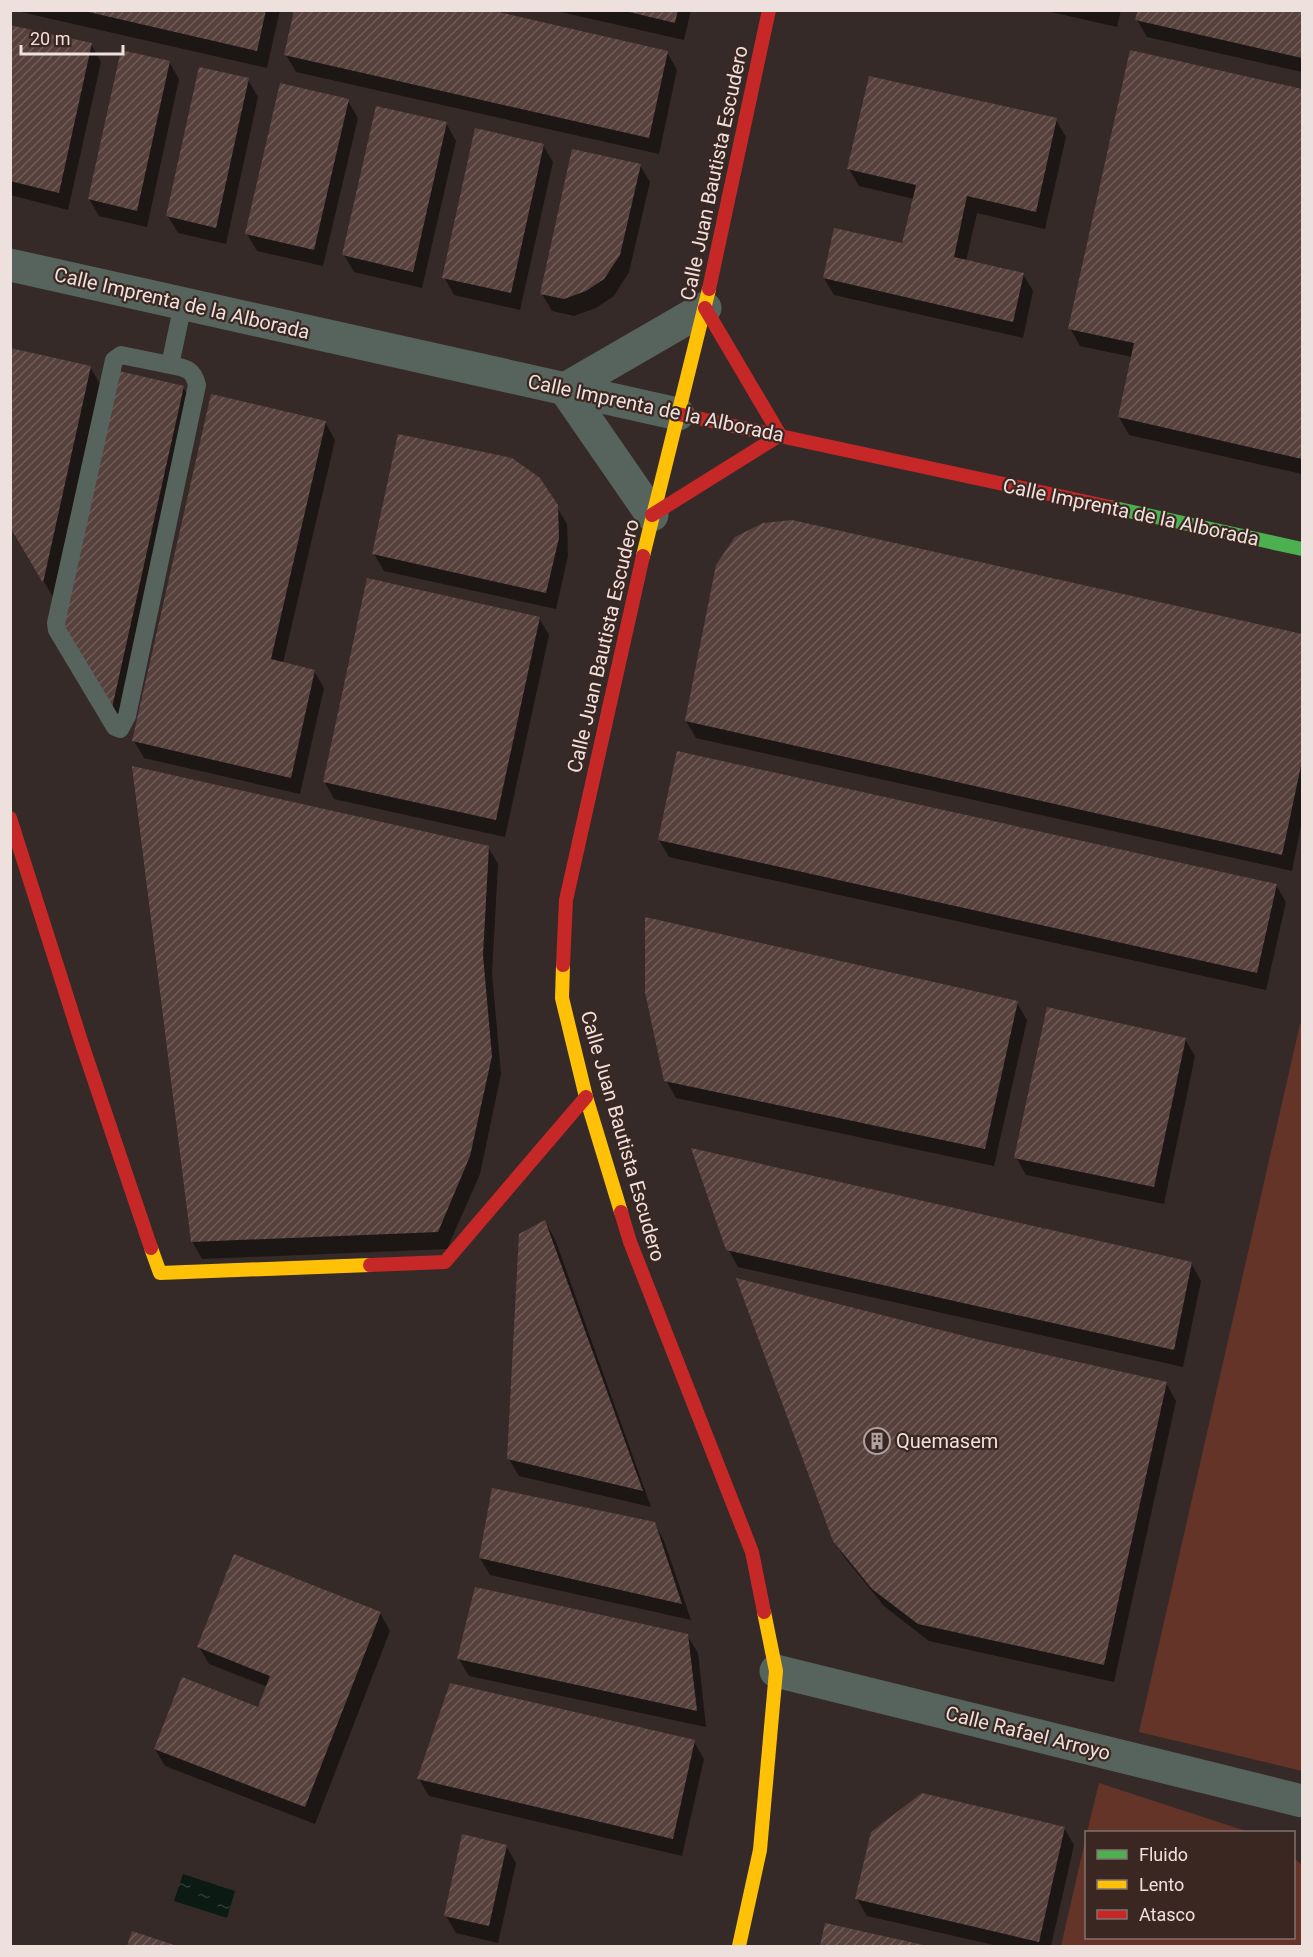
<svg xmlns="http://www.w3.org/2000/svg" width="1313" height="1957" viewBox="0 0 1313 1957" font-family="Roboto,sans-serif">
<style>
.green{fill:#643429}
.water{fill:url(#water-ripples)}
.shadow{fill:#0007}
.building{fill:url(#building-hatch)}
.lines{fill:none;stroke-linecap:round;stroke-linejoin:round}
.lane{stroke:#57635d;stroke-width:18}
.street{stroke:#57635d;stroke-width:33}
.fast{stroke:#4caf50;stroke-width:14}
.slow{stroke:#ffc107;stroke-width:14}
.jam{stroke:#c62828;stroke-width:14}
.labels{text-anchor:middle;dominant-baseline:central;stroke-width:4.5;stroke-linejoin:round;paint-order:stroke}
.street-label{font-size:20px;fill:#eee0dd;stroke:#3b2722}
.poi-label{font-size:20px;fill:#eee0dd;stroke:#3b2722;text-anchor:start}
</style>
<defs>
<pattern id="water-ripples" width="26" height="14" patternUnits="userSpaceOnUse" patternTransform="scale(1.5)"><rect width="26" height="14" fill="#0c1a14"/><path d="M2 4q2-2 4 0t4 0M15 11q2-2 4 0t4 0" fill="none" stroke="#303b36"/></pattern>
<pattern id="building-hatch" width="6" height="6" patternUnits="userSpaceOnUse" patternTransform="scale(1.5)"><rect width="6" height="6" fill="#57413c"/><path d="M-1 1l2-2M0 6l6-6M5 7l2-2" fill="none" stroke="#6f5c58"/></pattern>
</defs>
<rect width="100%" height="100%" fill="#352a28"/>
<g class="green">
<polygon points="1300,1024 1302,1024 1302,1771 1139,1732"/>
<polygon points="1099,1783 1249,1832 1087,1832"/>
<polygon points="1086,1837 1086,1938 1294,1938 1294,1858 1302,1865 1302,1946 1061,1946"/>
</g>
<polygon class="water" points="183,1874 235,1891 227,1918 174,1901"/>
<g class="shadow">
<polygon points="12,10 280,10 267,68"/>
<polygon points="552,10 691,10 684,40"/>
<polygon points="1042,10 1121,10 1117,27"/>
<polygon points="1139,10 1302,10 1302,72 1147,37 1137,20"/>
<polygon points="10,26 91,44 101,62 68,210 10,195"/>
<polygon points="667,52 677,70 659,154 296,72 286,55"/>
<polygon points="1131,52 1302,91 1302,474 1129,435 1119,417 1132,357 1080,346 1070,328"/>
<polygon points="169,62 179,79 147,227 99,216 89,199"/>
<polygon points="248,80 258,97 226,244 178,233 168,216"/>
<polygon points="348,101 358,118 323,266 257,251 247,234"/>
<polygon points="1056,120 1066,137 1045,229 977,213 966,261 1023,274 1033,291 1023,338 834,295 824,278 904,245 914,199 859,186 849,169"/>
<polygon points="446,123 456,141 422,288 354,272 344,255"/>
<polygon points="543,145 553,162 520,310 454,295 444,277"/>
<polygon points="640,165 650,182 629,272 614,296 596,308 574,316 552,311 542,294"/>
<polygon points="90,367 100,384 53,597 10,525"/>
<polygon points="183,387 193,405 122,723 64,623"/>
<polygon points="325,422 335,440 283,663 314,671 324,688 300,794 144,758 134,741"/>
<polygon points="556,506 567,524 568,556 556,609 384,571 374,554"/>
<polygon points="791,522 1302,636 1302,821 1292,871 696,738 686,721"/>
<polygon points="539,618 549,635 505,837 334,799 324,781"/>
<polygon points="659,840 1276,885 1286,902 1266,990 669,857"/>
<polygon points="488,847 498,864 492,973 501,1074 480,1174 447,1249 202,1259 192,1241"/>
<polygon points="1017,1003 1027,1020 994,1166 676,1098 666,1080"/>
<polygon points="1185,1039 1195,1056 1164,1204 1026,1175 1016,1157"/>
<polygon points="545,1222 555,1239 651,1507 519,1476 509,1459"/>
<polygon points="728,1249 1191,1263 1201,1281 1183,1367 738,1267"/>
<polygon points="1166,1383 1176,1401 1114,1682 929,1641 884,1606 845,1558 834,1540"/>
<polygon points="654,1523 664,1541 691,1620 490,1575 480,1558"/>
<polygon points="380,1613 390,1631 315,1824 165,1766 155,1749 259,1709 268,1687 209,1664 199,1647"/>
<polygon points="687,1635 698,1653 706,1727 469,1676 459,1659"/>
<polygon points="694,1742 704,1759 682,1856 429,1796 419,1779"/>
<polygon points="1064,1828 1074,1845 1051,1946 998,1946 867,1916 857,1899"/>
<polygon points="506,1846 516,1863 498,1943 456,1933 446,1916"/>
<polygon points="826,1925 925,1946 822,1946"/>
<polygon points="133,1932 173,1946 128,1946"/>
</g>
<g class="building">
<polygon points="80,10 266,10 257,51"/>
<polygon points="294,10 490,10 668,51 649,138 284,55"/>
<polygon points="621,10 678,10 675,23"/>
<polygon points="1138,10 1302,10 1302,58 1135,20"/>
<polygon points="10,25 92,43 59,193 10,181"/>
<polygon points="121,50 170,61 137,211 88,199"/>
<polygon points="1130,50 1302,89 1302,459 1118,417 1134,343 1068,329"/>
<polygon points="199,67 249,78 216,228 166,216"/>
<polygon points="869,76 1057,118 1036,212 967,196 954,257 1024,273 1013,322 823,278 834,228 902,243 916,185 847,169"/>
<polygon points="280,83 349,99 314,250 245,234"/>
<polygon points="376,106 447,122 413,272 342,255"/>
<polygon points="475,128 544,144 511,293 442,278"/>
<polygon points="572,149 641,164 620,255 604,279 586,291 564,299 540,294"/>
<polygon points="10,348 91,366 43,583 10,527"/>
<polygon points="119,371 184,386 112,708 63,623"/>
<polygon points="211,394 326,421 271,659 315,670 291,778 132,741"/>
<polygon points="398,434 512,458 540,478 558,505 559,538 546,593 372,554"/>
<polygon points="792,520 1302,634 1302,761 1282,855 685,721 716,565 735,537 763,523"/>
<polygon points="367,578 540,617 496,820 323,782"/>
<polygon points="677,751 1277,884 1257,973 658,840"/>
<polygon points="132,766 489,846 483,955 492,1056 470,1156 438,1232 191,1242"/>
<polygon points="645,917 1018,1001 985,1149 664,1081 645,992"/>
<polygon points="1047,1007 1186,1038 1154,1187 1014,1158"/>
<polygon points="691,1148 1192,1262 1174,1350 726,1250"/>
<polygon points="545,1220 643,1491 507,1459 519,1234"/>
<polygon points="736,1278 980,1340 1167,1382 1104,1665 918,1624 872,1589 833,1541"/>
<polygon points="492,1488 655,1522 682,1604 479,1558"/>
<polygon points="234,1554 381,1612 305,1807 154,1749 182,1677 258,1707 270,1676 197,1647"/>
<polygon points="475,1587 688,1634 697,1711 457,1659"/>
<polygon points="450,1683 695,1740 673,1839 417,1779"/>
<polygon points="922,1793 1065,1827 1039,1942 855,1899 871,1832"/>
<polygon points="462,1834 507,1845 489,1926 444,1916"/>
<polygon points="825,1923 928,1946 820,1946"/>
<polygon points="132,1931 177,1946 127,1946"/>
</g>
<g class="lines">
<path class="lane" d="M 170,365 C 186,368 193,369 197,385 L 127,716 L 120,729 L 115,727 L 57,630 L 56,623 L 114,360 L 121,355 L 170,365 L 183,304"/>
<g class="street">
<polyline points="10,265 678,414"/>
<polyline points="652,515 565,389 705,308"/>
<polyline points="776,1671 1302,1801"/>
</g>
<polyline class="fast" points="1110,507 1302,549"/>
<g class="slow">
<polyline points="643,556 709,289"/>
<polyline points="563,965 562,998 586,1097 621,1212"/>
<polyline points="151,1248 160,1273 370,1265"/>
<polyline points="739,1946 760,1850 776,1671 764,1612"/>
</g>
<g class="jam">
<polyline points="709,289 769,10"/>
<polyline points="678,414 1110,507"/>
<polyline points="652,515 780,435 705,308"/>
<polyline points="10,818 82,1044 151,1248"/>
<polyline points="563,965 566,900 643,556"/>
<polyline points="621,1212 630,1242 752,1552 764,1612"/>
<polyline points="370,1265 445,1262 586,1097"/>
</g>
</g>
<defs>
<symbol id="building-ring" viewBox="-11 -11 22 22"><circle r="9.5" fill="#3b2722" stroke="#ada09e" stroke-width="1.5"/><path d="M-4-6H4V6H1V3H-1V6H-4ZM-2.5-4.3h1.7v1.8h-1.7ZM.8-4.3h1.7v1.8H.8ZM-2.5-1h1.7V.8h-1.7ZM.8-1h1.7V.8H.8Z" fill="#ada09e"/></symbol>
</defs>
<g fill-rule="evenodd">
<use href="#building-ring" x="862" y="1426" width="30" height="30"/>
</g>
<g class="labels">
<g class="street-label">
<text transform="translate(714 173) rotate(-78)">Calle Juan Bautista Escudero</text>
<text transform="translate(182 303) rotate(13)">Calle Imprenta de la Alborada</text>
<text transform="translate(656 408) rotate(12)">Calle Imprenta de la Alborada</text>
<text transform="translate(1131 512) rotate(12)">Calle Imprenta de la Alborada</text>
<text transform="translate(603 646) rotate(-77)">Calle Juan Bautista Escudero</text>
<text transform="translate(623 1136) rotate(74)">Calle Juan Bautista Escudero</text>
<text transform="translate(1028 1733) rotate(14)">Calle Rafael Arroyo</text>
</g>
<g class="poi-label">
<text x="896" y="1441">Quemasem</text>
</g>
</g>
<rect width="1313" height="1957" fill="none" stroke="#eee0dd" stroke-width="24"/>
<rect x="1085" y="1831" width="210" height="108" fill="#3b2722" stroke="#83716d" stroke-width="1.5"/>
<rect x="1097" y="1850" width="30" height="9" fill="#4caf50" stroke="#83716d" stroke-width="1.5"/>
<text x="1139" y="1861" font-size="18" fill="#eee0dd">Fluido</text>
<rect x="1097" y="1880" width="30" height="9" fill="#ffc107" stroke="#83716d" stroke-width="1.5"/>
<text x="1139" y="1891" font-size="18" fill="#eee0dd">Lento</text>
<rect x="1097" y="1910" width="30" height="9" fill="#c62828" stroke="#83716d" stroke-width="1.5"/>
<text x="1139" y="1921" font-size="18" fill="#eee0dd">Atasco</text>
<path d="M21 45v9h102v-9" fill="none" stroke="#eee0dd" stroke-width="3"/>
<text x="30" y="45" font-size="18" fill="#eee0dd" stroke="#3b2722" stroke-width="4.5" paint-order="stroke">20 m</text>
</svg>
